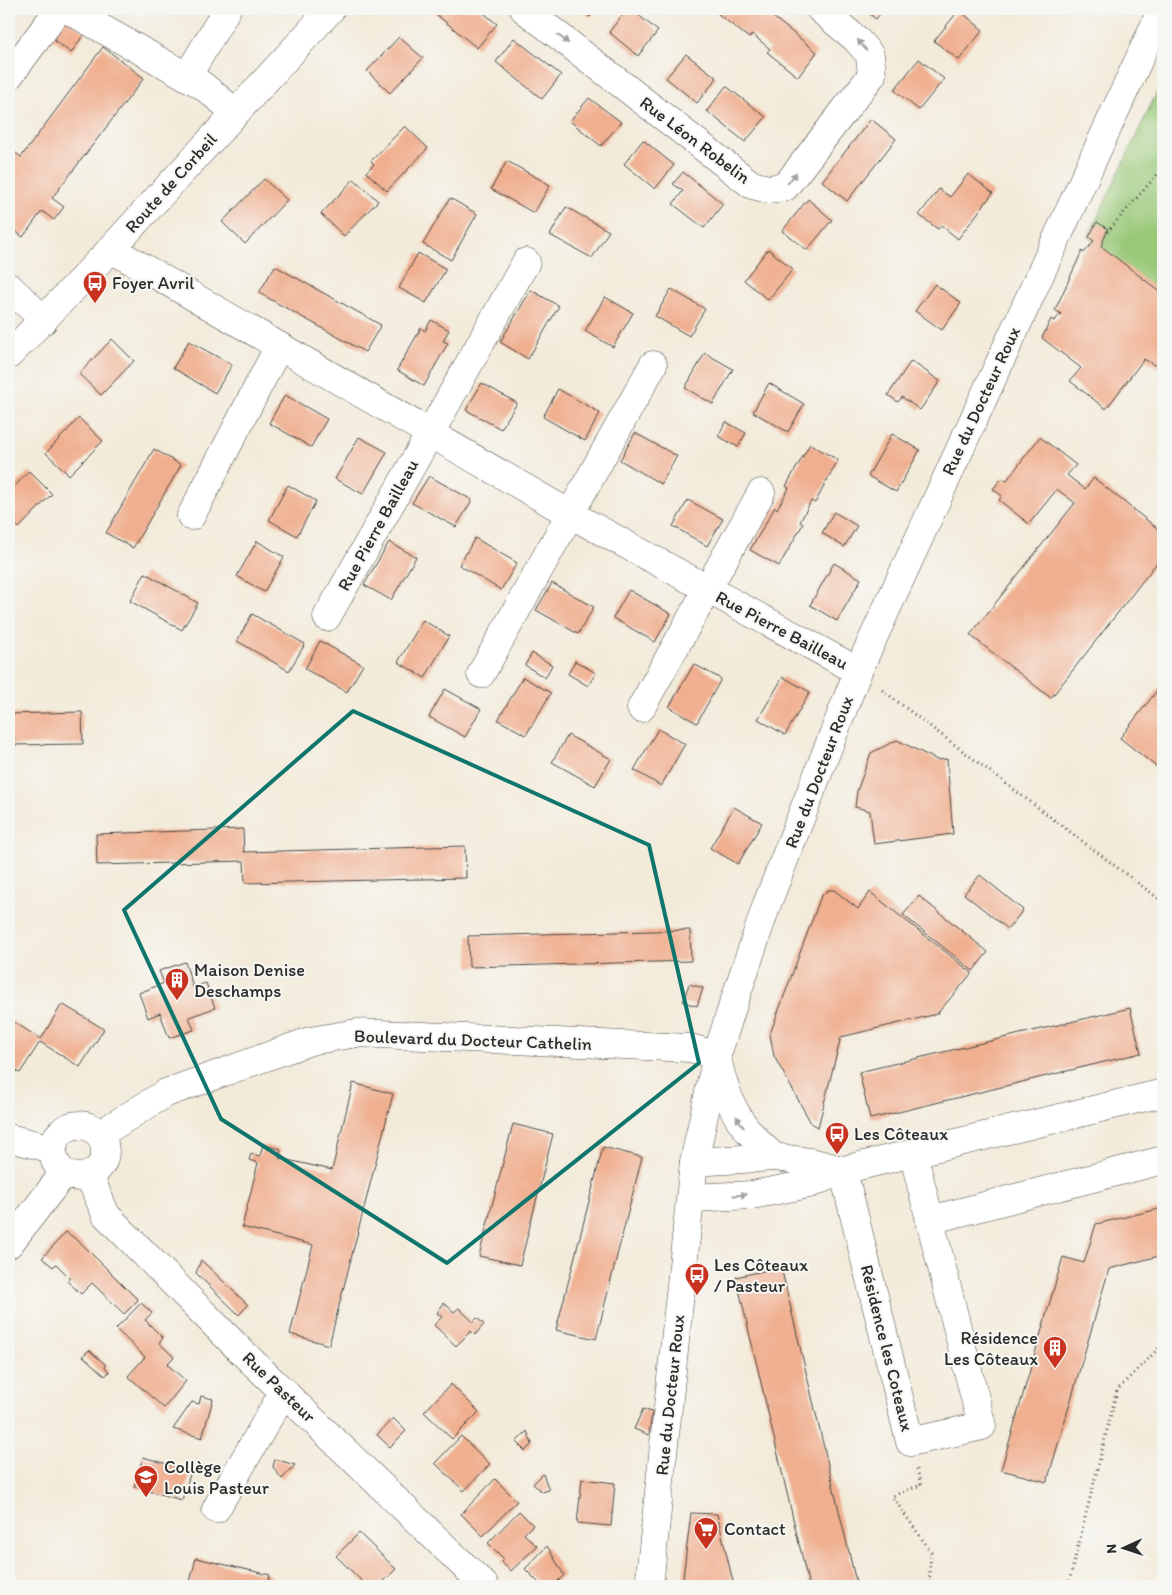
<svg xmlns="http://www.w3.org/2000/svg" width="1172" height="1595" viewBox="0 0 1172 1595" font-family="Itim,sans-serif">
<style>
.green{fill:#99c877;stroke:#627a51}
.building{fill:#f0af8f}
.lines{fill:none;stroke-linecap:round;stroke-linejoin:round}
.minor-casing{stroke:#494845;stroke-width:29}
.major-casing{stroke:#494845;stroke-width:29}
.path{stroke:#494845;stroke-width:3;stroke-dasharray:1 4;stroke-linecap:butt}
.minor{stroke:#fff;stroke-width:28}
.major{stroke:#fff;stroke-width:28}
.oneway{fill:#a0a0a0}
.marked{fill:none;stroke:#0f766e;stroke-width:4;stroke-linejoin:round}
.labels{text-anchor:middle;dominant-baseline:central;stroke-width:4;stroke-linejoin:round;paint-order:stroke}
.street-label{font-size:18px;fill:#2b2b2b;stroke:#f6f6f2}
.poi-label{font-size:18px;fill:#2b2b2b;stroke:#f6f6f2;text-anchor:start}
</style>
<rect width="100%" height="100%" fill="#f6f6f2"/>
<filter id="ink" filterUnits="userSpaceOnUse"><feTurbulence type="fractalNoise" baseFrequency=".02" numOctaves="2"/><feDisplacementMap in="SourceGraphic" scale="10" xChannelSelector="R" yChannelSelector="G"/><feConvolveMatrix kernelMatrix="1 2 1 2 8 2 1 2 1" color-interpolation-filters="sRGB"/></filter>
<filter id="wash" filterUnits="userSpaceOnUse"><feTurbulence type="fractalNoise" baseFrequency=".0096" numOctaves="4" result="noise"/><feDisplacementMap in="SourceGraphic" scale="20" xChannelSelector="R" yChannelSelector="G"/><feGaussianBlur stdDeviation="1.12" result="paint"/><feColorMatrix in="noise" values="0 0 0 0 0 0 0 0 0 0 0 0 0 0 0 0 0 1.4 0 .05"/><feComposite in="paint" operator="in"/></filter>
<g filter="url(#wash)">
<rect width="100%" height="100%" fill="#f3ebda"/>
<polygon class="green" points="1163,79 1163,295 1088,237"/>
<g id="blocks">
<g class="building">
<polygon points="432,9 479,9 497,24 477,48 431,10"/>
<polygon points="580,9 596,9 590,17"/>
<polygon points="627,9 631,9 658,31 638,56 609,32"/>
<polygon points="722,9 763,9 817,52 798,77 767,52 770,49 752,34 749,38 718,14"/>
<polygon points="863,9 884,9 876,19"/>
<polygon points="959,10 983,30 959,60 934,41"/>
<polygon points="64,17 85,33 71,53 50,37"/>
<polygon points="399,37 423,58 390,93 367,71"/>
<polygon points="514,38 561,75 542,99 496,62"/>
<polygon points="103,47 144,78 52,198 64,207 54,220 42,211 23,237 9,226 9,148 21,157"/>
<polygon points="686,54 717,78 697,103 666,78"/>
<polygon points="919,59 944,79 919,110 894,90"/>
<polygon points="726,86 766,117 745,142 707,111"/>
<polygon points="589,98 621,122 601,146 570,121"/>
<polygon points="871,119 896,139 847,201 822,181"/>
<polygon points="405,126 428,148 387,191 366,172 374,164 371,161"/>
<polygon points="643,140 674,165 655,189 624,164"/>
<polygon points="507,161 550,185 534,213 491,189"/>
<polygon points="683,172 723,204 704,228 673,204 683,191 673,184"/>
<polygon points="968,174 993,193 958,239 941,225 938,229 919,215 939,189 950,197"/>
<polygon points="264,179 287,200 245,244 222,222"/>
<polygon points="354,179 378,201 344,236 321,214"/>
<polygon points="450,198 477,214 451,260 423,244"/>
<polygon points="808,199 832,220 807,250 782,231"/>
<polygon points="566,207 609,231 592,258 550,235"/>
<polygon points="1097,222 1108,229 1101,246 1163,294 1163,370 1144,359 1106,409 1070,381 1081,368 1042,338 1051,319 1054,321 1061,314 1055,310 1082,251 1084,253 1094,241 1089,237"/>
<polygon points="768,249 793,269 768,300 744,280"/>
<polygon points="418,253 446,269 426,303 399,288"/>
<polygon points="275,266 381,325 365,352 259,293"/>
<polygon points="935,284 961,303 942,330 915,311"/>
<polygon points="671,289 705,309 689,336 655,316"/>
<polygon points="531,290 559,306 528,359 500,342"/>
<polygon points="605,297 633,313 613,347 585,331"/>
<polygon points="431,320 449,330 443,341 448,343 424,386 397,370 421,328 425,331"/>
<polygon points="112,339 134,361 101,395 79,374"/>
<polygon points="189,341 232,365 215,393 173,368"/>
<polygon points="705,353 733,369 713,404 685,388"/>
<polygon points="911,361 940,381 920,410 902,397 898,402 888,395"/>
<polygon points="482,383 517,403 501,429 466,410"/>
<polygon points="769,383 804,404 788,432 753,412"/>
<polygon points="558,389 600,413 585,441 543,417"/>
<polygon points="285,395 327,419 311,447 269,423"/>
<polygon points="79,418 103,441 69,475 46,453"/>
<polygon points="726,422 746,433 738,447 718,436"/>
<polygon points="635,433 677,456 661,484 620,460"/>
<polygon points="892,434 920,450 896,492 868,476"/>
<polygon points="359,437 387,452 363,494 335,479"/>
<polygon points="1040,437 1076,465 1067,475 1085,489 1094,478 1163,533 1163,555 1051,698 970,635 1075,503 1057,489 1029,524 999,500 1002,496 993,489 1002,478 1006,481"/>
<polygon points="810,444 838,460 815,503 811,501 800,522 803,524 779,566 750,550 775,507 777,509 789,488 786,486"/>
<polygon points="154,449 181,465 133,548 106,533"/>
<polygon points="29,471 52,494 19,528 9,518 9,492"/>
<polygon points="429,476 472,500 456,527 412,503"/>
<polygon points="288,485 316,501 297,536 269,520"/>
<polygon points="688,500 723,519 707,546 673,526"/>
<polygon points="834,512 857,526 844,547 822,533"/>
<polygon points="475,538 517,563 501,590 459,565"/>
<polygon points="257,541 284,557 264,592 237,576"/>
<polygon points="389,542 416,557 391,600 364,585"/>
<polygon points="834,563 861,579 837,621 810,605"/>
<polygon points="145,573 198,603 182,630 130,601"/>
<polygon points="552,583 594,607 578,634 536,610"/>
<polygon points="629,590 671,614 655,642 613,618"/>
<polygon points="252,614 305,644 289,671 237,641"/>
<polygon points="423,620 449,636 425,678 398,662"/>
<polygon points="320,641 363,665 347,692 305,669"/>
<polygon points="532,653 552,665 545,678 525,665"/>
<polygon points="575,661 596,673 588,686 568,674"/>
<polygon points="694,664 721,679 697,723 669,707"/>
<polygon points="523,677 551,693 526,735 498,720"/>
<polygon points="783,677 810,692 785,735 758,719"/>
<polygon points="1163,683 1163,772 1120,738"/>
<polygon points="445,689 481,709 465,737 429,717"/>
<polygon points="82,712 83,744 9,745 9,714"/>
<polygon points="658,729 685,744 661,786 634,770"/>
<polygon points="568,735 611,759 595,786 552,762"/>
<polygon points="897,740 937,760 947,759 953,834 874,844 870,811 855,807 857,791 871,753"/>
<polygon points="734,807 762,823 738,864 710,848"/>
<polygon points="243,829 244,852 465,846 466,878 245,883 244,861 97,865 96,834"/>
<polygon points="980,875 1023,910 1008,929 964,894"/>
<polygon points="828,890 834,890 858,909 870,892 972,973 937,1014 841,1037 818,1127 811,1123 774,1056 770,1034 821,896"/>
<polygon points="919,896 988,952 973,971 903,915"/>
<polygon points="690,930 691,961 469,967 468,936"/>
<polygon points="185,962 193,987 206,983 215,1008 189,1017 194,1030 169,1038 160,1013 148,1018 139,993 164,983 159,971"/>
<polygon points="689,984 703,988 697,1006 683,1002"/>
<polygon points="62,1004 104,1029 80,1067 40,1042 20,1073 9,1066 9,1019 41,1039"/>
<polygon points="1130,1008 1141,1053 870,1119 859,1072"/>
<polygon points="353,1083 393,1094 329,1345 290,1334 313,1245 242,1227 258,1163 249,1160 251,1154 260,1156 263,1145 281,1149 279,1158 332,1170"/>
<polygon points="513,1124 553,1134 520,1265 479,1256"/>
<polygon points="603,1147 642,1157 596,1339 556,1330"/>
<polygon points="1163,1208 1163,1255 1109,1269 1047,1482 1001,1470 1063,1257 1084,1263 1096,1224"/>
<polygon points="66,1232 81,1243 138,1300 124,1314 92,1283 81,1294 67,1281 70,1278 56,1264 53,1267 42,1258"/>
<polygon points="201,1260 248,1305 239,1315 196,1273"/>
<polygon points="781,1267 857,1586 809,1586 736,1277"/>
<polygon points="141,1303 152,1313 145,1320 163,1338 159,1343 174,1357 167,1364 186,1381 164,1408 128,1376 145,1357 116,1329"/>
<polygon points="444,1303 454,1312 459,1308 473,1322 477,1318 484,1324 475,1335 471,1331 456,1346 434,1325 442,1317 437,1313"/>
<polygon points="89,1350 106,1365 105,1367 109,1372 105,1376 83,1356"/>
<polygon points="451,1384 479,1412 452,1439 424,1412"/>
<polygon points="201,1396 213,1399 202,1438 173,1429 192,1402 199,1404"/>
<polygon points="643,1409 652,1412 649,1435 634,1429"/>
<polygon points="393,1418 406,1431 390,1447 377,1435"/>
<polygon points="527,1431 532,1444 525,1451 516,1442"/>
<polygon points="461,1436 490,1464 464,1491 435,1463"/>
<polygon points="143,1457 191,1471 182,1500 134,1487"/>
<polygon points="275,1459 295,1465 282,1479 273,1467"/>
<polygon points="543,1474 549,1490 542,1492 533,1484"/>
<polygon points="495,1479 517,1501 483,1536 461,1514"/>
<polygon points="582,1479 615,1483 611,1526 577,1523"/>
<polygon points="519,1511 533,1525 524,1534 537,1546 511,1571 501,1562 504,1559 488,1543"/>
<polygon points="691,1513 717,1514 734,1586 682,1586"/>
<polygon points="359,1533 396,1569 379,1586 367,1586 336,1556"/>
<polygon points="547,1546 564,1575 553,1586 542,1586 525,1569"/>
<polygon points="196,1558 270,1575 267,1586 189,1586"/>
</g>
</g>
</g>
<g filter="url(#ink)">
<use href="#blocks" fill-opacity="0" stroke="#494845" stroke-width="1"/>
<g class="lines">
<defs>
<g id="minor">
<polyline points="67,9 202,85 235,112"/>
<polyline points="524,9 752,185 768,189 785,187 872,75 870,55 856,39 820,9"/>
<polyline points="9,76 59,9"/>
<polyline points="187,77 227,9"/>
<polyline points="111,249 570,514 858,671"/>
<polyline points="9,287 44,320"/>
<polyline points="191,516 279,346"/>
<polyline points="327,617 526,262"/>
<polyline points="481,674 653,365"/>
<polyline points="641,708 761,493"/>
<path d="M 717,1059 C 729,1107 737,1124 774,1157"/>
<circle cx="79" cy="1151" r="26"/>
<polyline points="100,1134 166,1093 310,1041 357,1033 690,1048 717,1055"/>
<polyline points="9,1138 53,1149"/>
<polyline points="694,1162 774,1157 811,1162 843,1170"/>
<polyline points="843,1170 910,1442 982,1426 913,1153"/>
<polyline points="89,1175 106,1215 237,1347 485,1586"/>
<polyline points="691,1198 752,1195 809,1184 843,1170 1163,1093"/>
<polyline points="930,1220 1163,1160"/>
<polyline points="9,1244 64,1173"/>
<polyline points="216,1509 284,1391"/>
<polyline points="649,1586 694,1162 717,1055 731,1011 767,904 858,671 1162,9"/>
</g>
<polyline id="major" points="9,355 111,249 331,9"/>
</defs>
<use href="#minor" class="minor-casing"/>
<use href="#major" class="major-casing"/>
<g class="path">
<polyline points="1107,232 1163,168"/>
<polyline points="882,690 1163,902"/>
<polyline points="917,1469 921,1485 892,1496 931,1552 929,1586"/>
<polyline points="1068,1586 1117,1390 1163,1344"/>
</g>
<use href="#minor" class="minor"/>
<use href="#major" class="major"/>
</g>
<defs><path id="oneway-solid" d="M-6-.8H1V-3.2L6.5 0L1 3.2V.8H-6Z" transform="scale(1.25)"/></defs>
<g class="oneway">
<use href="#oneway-solid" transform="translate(563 39) rotate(38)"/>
<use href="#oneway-solid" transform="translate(862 45) rotate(-130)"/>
<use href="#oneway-solid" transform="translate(792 178) rotate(-52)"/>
<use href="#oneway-solid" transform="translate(740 1122) rotate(-124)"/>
<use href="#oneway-solid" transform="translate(740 1195) rotate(-3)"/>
</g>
</g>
<path class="marked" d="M 353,711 L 649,845 L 699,1063 L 447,1263 L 221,1119 L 124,910 Z"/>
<defs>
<symbol id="bus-pin" viewBox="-11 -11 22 30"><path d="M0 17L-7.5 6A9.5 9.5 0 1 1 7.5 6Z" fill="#c8321e" stroke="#f6f6f2"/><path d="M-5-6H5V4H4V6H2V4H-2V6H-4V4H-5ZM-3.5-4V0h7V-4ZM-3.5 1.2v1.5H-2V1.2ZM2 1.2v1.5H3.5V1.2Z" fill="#fff"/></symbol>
<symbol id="building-pin" viewBox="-11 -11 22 30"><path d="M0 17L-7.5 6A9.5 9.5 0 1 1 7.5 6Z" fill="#c8321e" stroke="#f6f6f2"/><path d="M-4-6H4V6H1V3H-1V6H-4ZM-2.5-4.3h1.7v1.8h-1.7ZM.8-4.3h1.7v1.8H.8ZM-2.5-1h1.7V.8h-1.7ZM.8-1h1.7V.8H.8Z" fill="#fff"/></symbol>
<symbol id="school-pin" viewBox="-11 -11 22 30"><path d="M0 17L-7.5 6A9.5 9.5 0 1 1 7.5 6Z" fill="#c8321e" stroke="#f6f6f2"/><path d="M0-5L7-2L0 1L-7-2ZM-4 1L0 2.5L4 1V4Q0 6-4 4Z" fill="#fff"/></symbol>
<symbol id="supermarket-pin" viewBox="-11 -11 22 30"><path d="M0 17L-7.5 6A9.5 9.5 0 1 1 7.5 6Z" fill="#c8321e" stroke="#f6f6f2"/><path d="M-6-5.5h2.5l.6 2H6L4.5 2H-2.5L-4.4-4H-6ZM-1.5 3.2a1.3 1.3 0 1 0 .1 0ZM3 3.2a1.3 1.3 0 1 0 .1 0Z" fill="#fff"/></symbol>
</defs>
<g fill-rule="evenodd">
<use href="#bus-pin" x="81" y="269" width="28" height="38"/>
<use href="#building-pin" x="163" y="966" width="28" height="38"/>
<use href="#bus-pin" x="823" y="1120" width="28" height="38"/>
<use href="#bus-pin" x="683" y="1261" width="28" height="38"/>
<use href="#building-pin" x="1041" y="1334" width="28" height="38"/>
<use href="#school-pin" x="132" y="1463" width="28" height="38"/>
<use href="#supermarket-pin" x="692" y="1515" width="28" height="38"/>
</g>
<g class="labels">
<g class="street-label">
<text transform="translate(695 140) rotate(37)">Rue Léon Robelin</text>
<text transform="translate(171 183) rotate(-48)">Route de Corbeil</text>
<text transform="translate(981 401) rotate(-65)">Rue du Docteur Roux</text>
<text transform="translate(378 525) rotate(-61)">Rue Pierre Bailleau</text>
<text transform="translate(782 630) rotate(28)">Rue Pierre Bailleau</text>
<text transform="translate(819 772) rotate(-69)">Rue du Docteur Roux</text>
<text transform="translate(473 1040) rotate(2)">Boulevard du Docteur Cathelin</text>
<text transform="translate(887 1348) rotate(76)">Résidence les Coteaux</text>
<text transform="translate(279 1387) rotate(44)">Rue Pasteur</text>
<text transform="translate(670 1395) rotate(-84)">Rue du Docteur Roux</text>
</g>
<g class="poi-label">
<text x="112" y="283">Foyer Avril</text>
<text x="194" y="970">Maison Denise<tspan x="194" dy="21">Deschamps</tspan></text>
<text x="854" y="1134">Les Côteaux</text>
<text x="714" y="1265">Les Côteaux<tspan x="714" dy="21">/ Pasteur</tspan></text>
<text x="1038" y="1338" text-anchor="end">Résidence<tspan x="1038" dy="21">Les Côteaux</tspan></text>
<text x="164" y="1467">Collège<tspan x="164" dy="21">Louis Pasteur</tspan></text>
<text x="724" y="1529">Contact</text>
</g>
</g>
<rect width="1172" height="1595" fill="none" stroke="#f6f6f2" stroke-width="30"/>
<g transform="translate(1124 1548) rotate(267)" stroke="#f6f6f2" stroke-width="4" paint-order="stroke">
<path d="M0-4L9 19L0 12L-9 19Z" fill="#2b2b2b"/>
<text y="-8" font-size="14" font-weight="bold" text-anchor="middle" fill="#2b2b2b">N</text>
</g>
</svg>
